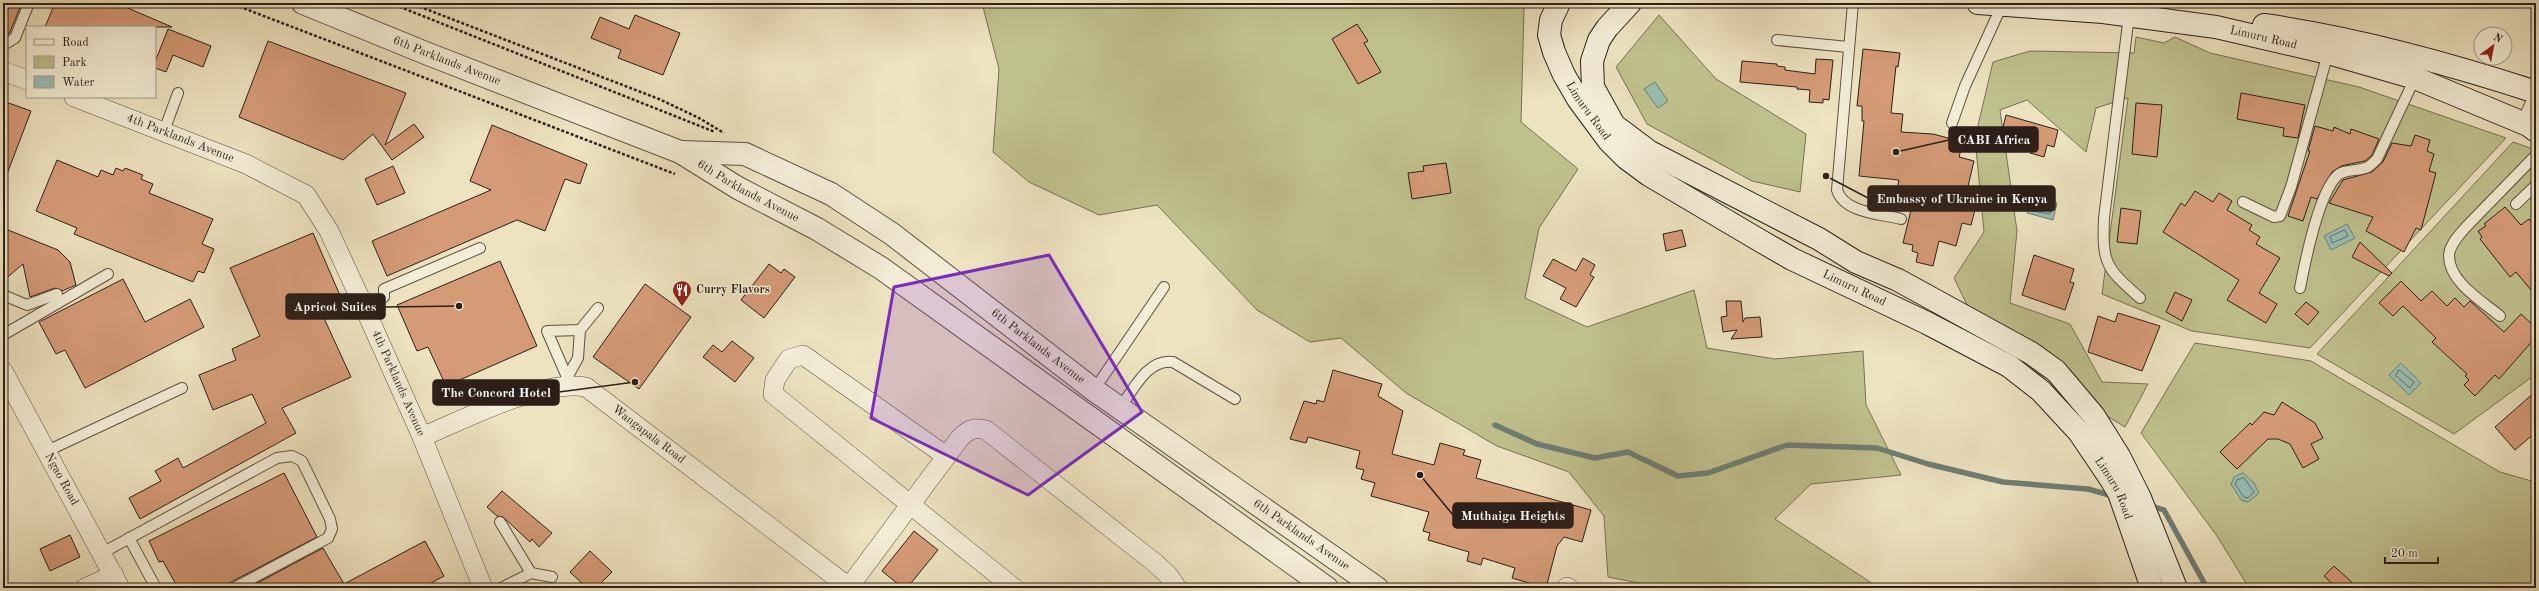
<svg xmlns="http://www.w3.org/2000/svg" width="2539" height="591" viewBox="0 0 2539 591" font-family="'Old Standard TT',serif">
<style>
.green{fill:#bfc18d;stroke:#767053}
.water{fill:#99beb2;stroke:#6d7e75}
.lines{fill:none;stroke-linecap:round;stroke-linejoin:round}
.shore{stroke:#626e66;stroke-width:1}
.stream{stroke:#6d7e75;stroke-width:5.5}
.building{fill:#d59b77;stroke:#2c1f19}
.service-casing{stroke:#5c5043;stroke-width:12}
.minor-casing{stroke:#5c5043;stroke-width:20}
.tertiary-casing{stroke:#5c5043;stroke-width:24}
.secondary-casing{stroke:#2c1f19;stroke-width:24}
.path{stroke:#2c1f19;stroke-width:2.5;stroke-dasharray:3 2;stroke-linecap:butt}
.service{stroke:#f3edd6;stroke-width:10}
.minor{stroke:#f3edd6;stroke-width:19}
.tertiary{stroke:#f3edd6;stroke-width:22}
.secondary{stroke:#f3edd6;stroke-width:22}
.marked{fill:#7b2cbf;fill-opacity:0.2;stroke:#7b2cbf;stroke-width:3;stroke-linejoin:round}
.labels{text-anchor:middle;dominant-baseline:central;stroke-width:3;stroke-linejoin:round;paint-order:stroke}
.street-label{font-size:12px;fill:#2c1f19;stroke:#f3edd6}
.poi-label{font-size:12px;font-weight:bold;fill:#2c1f19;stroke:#f3edd6;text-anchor:start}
.leader{fill:none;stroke:#2c1f19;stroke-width:1.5}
.callout-dot{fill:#2c1f19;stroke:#f3edd6;stroke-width:1.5}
.callout{fill:#2c1f19;stroke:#2c1f19;stroke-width:1.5}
.callout-label{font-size:13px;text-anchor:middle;font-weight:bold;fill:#fff}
</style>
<rect width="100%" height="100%" fill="#ede3c0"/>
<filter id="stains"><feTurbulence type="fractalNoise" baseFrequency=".005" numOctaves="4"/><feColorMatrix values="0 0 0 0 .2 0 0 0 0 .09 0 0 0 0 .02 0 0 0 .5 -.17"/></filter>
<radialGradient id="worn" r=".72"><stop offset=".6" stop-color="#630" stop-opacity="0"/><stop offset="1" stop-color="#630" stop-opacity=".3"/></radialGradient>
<g class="green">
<polygon points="992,3 1528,3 1524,9 1521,122 1578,169 1539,228 1525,298 1587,327 1694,290 1707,348 1775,359 1863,351 1866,405 1901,475 1811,484 1775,519 1879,588 1664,588 1608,577 1604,516 1569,472 1497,446 1406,393 1341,338 1310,342 1257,310 1157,205 1099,215 1029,182 993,152 999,69 983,7"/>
<polygon points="1659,15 1716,79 1806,134 1800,192 1752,181 1647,124 1616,67"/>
<polygon points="2136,37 2164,43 2175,37 2210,53 2359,87 2506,138 2310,348 2192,331 2102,294 2128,98 2096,108 2086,152 2027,100 2000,110 2017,231 2010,303 2070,324 2102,382 2148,384 2125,427 1984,340 1954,278 1984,232 1975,138 1993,62 2030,51 2134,53"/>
<polygon points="2513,142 2536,150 2536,374 2454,434 2317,354"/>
<polygon points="2195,343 2311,361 2500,472 2535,482 2536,588 2249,588 2217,536 2141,433"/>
</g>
<g class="water">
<polygon points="1655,82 1668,101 1658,108 1644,89"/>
<polygon points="2031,197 2057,203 2053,220 2027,213"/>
<polygon points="2347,224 2355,238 2331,250 2324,236"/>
<polygon points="2401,363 2421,383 2409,395 2389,375"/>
<polygon points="2243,473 2254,483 2259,493 2248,502 2241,500 2231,484 2234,477"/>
</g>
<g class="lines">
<g class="shore">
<polygon points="2036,202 2051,206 2050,214 2033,211"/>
<polygon points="2345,230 2348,236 2332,243 2330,237"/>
<polygon points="2399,370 2414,382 2410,388 2396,376"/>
<polygon points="2244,478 2254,492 2248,498 2244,497 2235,484 2237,480"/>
</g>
<g class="stream">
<polyline points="1495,425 1537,444 1595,458 1628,452 1678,476 1708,473 1787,445 1877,448 1928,464 2003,482 2088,489 2113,496"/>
<polyline points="2148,505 2164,510 2207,588"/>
</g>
</g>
<g class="building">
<polygon points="3,3 22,3 9,34 6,36 3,36"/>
<polygon points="55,3 116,3 172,27 45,27"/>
<polygon points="635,15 680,33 663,75 618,58 621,50 591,38 600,17 629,29"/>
<polygon points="1357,24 1368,41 1364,43 1381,72 1358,84 1332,39"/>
<polygon points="168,29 211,46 203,67 173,55 166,72 155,68 155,62"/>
<polygon points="268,41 406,93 385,145 414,124 424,137 392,160 373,134 343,160 239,117"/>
<polygon points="1863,49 1900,53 1898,67 1896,66 1891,113 1903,114 1901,132 1933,134 1963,142 1959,157 1974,161 1964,203 1976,206 1971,225 1962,223 1956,246 1939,241 1933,266 1916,262 1918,253 1912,251 1913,245 1903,243 1911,210 1893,205 1899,180 1859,176 1864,121 1862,121 1862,106 1857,106"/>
<polygon points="1816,59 1833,60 1829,100 1823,99 1823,103 1809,102 1810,90 1797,89 1797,87 1740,82 1742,61 1777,64 1777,66 1785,67 1785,70 1815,74"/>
<polygon points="2241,93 2305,105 2298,138 2283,136 2284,128 2237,119"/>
<polygon points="3,101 31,111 4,182 3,182"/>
<polygon points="2136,103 2162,105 2157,157 2132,154"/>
<polygon points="2006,115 2058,130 2054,147 2047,145 2044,157 2030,153 2032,148 2017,144 2018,140 2001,135"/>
<polygon points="492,125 587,164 580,184 565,179 545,231 517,220 387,276 372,241 491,190 470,181"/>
<polygon points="2315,126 2333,131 2334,127 2350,134 2351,129 2379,139 2372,155 2365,161 2341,166 2332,172 2317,199 2311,197 2303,221 2288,216 2310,151 2308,151"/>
<polygon points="2415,135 2430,140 2427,151 2434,154 2429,171 2436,173 2421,230 2416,228 2404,252 2366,231 2373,217 2329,203 2343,180 2372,172 2383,162 2392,143 2411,146"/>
<polygon points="57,160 98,177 101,170 113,175 116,168 123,171 125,168 143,175 141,179 153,184 149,193 213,219 202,244 214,249 204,273 198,271 193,282 74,234 77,228 36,211"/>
<polygon points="1446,163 1451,193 1412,199 1408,173 1424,171 1423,166"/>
<polygon points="393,166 405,193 377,205 365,179"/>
<polygon points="2195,191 2213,202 2219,193 2232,201 2227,210 2252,225 2249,230 2260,237 2256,244 2280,258 2259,293 2277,304 2266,323 2227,300 2239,280 2163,232 2181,203 2185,206"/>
<polygon points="2505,207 2521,225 2529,219 2536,227 2536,296 2516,272 2510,277 2480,239 2482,237 2478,231 2486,226 2484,224"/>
<polygon points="2121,208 2141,211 2137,244 2117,242"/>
<polygon points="3,228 58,250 70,262 76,285 62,291 55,288 30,297 23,264 3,281"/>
<polygon points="1682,230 1686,246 1666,251 1663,234"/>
<polygon points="313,233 345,307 323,316 351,377 282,408 296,433 140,519 129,498 161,481 155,471 178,458 183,468 266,423 252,394 213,410 199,375 236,360 232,349 260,336 230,268"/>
<polygon points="2360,242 2392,273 2389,276 2352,257"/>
<polygon points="2034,255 2074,269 2070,282 2074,283 2065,310 2022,295"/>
<polygon points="1583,258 1595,265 1590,275 1594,277 1576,307 1560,299 1566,288 1543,276 1553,259 1576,271"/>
<polygon points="500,261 537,346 446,386 428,347 417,351 397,305"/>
<polygon points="769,264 781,273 784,269 795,277 764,318 741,300"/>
<polygon points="123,279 145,322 190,299 204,327 85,388 65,350 56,354 39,322"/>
<polygon points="2401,281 2421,301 2432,291 2447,306 2455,298 2464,307 2470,301 2504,332 2521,314 2536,328 2536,337 2499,379 2495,375 2475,396 2464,385 2469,380 2465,376 2467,374 2432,342 2436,338 2403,306 2393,316 2379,303"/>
<polygon points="645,284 691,317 639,389 593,357"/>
<polygon points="2175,292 2192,300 2182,321 2166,312"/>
<polygon points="1726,301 1741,301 1743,322 1745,318 1760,317 1762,337 1731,339 1737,330 1723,332 1721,317 1727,316"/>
<polygon points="2306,302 2319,312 2308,325 2295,314"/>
<polygon points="2118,313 2160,326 2142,371 2088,352 2098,316 2115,322"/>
<polygon points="732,341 754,358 735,382 703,357 713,345 722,352"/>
<polygon points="1333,370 1382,384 1378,396 1403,411 1392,454 1434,465 1440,443 1465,450 1463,455 1481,460 1476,478 1591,510 1582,542 1564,537 1557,546 1546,588 1512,578 1515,568 1483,558 1481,565 1467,561 1469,552 1428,540 1430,533 1423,531 1429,512 1371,496 1375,483 1361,479 1364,470 1356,468 1360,451 1308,437 1306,443 1290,439 1304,401 1316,404 1317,400 1324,402"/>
<polygon points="2536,391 2536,432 2515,450 2495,427"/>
<polygon points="2282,402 2315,423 2323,438 2311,444 2319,459 2303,468 2290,444 2278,439 2268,439 2237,469 2220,452 2250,423 2252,425 2264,412 2274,415"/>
<polygon points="284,473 317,537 231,582 228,588 178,588 163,561 159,562 149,541"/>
<polygon points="502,491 552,533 539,547 532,539 530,542 503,517 497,516 487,507"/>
<polygon points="914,531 938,550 907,588 903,588 882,571"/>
<polygon points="70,535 80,557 50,571 40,549"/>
<polygon points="425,541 444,576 422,588 248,588 323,548 344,584"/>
<polygon points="590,551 612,572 596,588 587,588 570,572"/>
<polygon points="2334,566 2358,588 2337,588 2324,576"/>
</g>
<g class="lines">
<defs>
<g id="service">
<path d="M 1853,3 L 1837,190 C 1844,213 1881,214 1901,219"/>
<path d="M 2129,15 L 2104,218 C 2102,264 2106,268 2140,298"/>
<polyline points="1777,40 1848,47"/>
<polyline points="3,42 7,43 15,38 27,8"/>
<polyline points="1952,123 1965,86 2002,5"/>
<polyline points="2528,125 2527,111 2536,92"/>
<polyline points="164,131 178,93"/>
<polyline points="2243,202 2274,217 2280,216 2291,187 2328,53"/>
<polyline points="2516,204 2536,185"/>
<path d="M 2300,288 C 2305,262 2318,196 2336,177 C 2343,168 2358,172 2368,167 C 2371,165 2375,161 2377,159 L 2415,78"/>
<polyline points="3,295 27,305 57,294"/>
<polyline points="365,309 384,297 384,289 480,248"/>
<path d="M 2500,316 C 2482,301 2449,282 2449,256 C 2449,245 2460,234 2466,227 L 2536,155"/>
<polyline points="3,335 108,274"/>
<polyline points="568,376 578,358 580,330 598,308"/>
<polyline points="570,384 547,331 580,330"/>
<polyline points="1094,390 1164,287"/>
<path d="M 1120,408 C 1133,390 1148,358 1173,362 L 1235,399"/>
<polyline points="47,451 182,388"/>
<polyline points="500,522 531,573"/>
<polyline points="129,538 156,588"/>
<polyline points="102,553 277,458 292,456 302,461 330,519 332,529 328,538 234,588"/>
<polyline points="501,588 531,573 552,577"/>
</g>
<g id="minor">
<polyline points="3,71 27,80"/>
<path id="s1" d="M 74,97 L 246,164 L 306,195 L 329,231 L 365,309 L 422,437 L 483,588"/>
<path id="s2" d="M 3,371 L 120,588"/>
<path id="s3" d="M 422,437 C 465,419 541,379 586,387 L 850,588"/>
<polyline points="946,456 803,355 789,359 775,380 773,394 1014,588"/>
<path d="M 849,587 L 960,438 C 969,429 974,427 986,430 L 1155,563 L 1168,575 L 1177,588"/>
<polyline points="1567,587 1569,588"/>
<polyline points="85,588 114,575"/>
</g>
<g id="tertiary">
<path id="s4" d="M 303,3 L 428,54 L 680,152 L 738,188 L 817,229 L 881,268 L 1327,588"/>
<path id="s5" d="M 681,152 L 745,154 L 831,194 L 892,234 L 1094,390 L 1377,588"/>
</g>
<g id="secondary">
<path id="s6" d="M 1559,3 L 1551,20 L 1549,35 L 1554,52 L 1564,75 L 1578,99 L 1609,141 L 1626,158 L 1649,175 L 1759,240 L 1792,259 L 1927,323 L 2009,366 L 2041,391 L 2079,432 L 2110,478 L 2119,493 L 2152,588"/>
<polyline points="1630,3 1607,28 1599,40 1592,61 1593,87 1614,125 1650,152 1819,239 1856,262 1898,280 2031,353 2056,371 2094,416 2119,456 2140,498 2176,588"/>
<path id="s7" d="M 1978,3 L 2103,12 L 2216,27 L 2328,53 L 2415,78 L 2528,125 L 2536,131"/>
<path d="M 2264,25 C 2357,38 2447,63 2536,92"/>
</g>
</defs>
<use href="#service" class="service-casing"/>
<use href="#minor" class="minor-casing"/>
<use href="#tertiary" class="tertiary-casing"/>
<use href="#secondary" class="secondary-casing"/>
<g class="path">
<polyline points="230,3 675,174"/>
<polyline points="390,3 715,132"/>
<polyline points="410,3 659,99 699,118 724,133"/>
</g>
<use href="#service" class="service"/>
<use href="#minor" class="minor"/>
<use href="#tertiary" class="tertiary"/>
<use href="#secondary" class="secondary"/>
</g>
<path class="marked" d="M 1049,255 L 1142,412 L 1028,495 L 871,418 L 894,287 Z"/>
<defs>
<symbol id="restaurant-pin" viewBox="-11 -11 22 30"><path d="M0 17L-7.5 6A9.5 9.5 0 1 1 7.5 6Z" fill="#8f2418" stroke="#f3edd6"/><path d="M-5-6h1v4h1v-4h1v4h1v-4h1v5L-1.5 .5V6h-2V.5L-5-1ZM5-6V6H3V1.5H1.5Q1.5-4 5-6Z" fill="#fff"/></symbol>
</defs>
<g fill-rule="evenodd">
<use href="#restaurant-pin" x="671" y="279" width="22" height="30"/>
</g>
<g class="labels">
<g class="street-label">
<text stroke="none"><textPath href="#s7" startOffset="288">Limuru Road</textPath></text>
<text stroke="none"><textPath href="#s4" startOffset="155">6th Parklands Avenue</textPath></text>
<text stroke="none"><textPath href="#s6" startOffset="120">Limuru Road</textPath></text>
<text stroke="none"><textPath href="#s1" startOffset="114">4th Parklands Avenue</textPath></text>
<text stroke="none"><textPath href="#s4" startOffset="484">6th Parklands Avenue</textPath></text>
<text stroke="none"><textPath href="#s6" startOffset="444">Limuru Road</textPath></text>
<text stroke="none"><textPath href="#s5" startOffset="416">6th Parklands Avenue</textPath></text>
<text stroke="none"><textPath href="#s1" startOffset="462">4th Parklands Avenue</textPath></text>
<text stroke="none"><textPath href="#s3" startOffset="252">Wangapala Road</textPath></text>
<text stroke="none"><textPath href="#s2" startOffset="123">Ngao Road</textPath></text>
<text stroke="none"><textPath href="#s6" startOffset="780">Limuru Road</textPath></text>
<text stroke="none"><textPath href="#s5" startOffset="740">6th Parklands Avenue</textPath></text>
</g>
<g class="poi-label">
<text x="696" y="290">Curry Flavors</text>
</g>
</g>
<path class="leader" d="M1896 152L1949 140M1826 176L1868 198M459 306L385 307M635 382L559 392M1420 475L1453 515"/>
<g class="callout-dot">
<circle cx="1896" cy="152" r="4"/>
<circle cx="1826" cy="176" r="4"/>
<circle cx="459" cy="306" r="4"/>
<circle cx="635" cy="382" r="4"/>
<circle cx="1420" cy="475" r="4"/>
</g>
<g class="callout">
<rect x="1949" y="127" width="89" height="25" rx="4"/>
<rect x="1868" y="186" width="187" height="25" rx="4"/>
<rect x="286" y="294" width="99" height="25" rx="4"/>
<rect x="433" y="380" width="126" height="25" rx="4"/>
<rect x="1453" y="503" width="120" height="25" rx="4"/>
</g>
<g class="callout-label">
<text x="1994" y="144">CABI Africa</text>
<text x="1962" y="203">Embassy of Ukraine in Kenya</text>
<text x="335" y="311">Apricot Suites</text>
<text x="496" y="397">The Concord Hotel</text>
<text x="1513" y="520">Muthaiga Heights</text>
</g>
<rect width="2539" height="591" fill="none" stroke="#ede3c0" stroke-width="16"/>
<rect x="4" y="4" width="2531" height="583" fill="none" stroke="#2c1f19" stroke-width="2"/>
<rect x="8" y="8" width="2523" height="575" fill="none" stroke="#2c1f19"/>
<rect x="26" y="26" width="130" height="72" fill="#f3edd6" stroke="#a39b8a"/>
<rect x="34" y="39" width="20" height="6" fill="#f3edd6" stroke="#a39b8a"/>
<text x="62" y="46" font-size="12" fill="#2c1f19">Road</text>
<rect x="34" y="56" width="20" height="12" fill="#bfc18d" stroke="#a39b8a"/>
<text x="62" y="66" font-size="12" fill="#2c1f19">Park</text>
<rect x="34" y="76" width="20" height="12" fill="#99beb2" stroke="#a39b8a"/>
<text x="62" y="86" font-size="12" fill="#2c1f19">Water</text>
<g transform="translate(2493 46) rotate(32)"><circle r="19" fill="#f3edd6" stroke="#a39b8a"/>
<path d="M0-3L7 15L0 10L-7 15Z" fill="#8f2418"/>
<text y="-6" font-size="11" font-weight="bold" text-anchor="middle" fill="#2c1f19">N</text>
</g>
<path d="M2385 557v6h53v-6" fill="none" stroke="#2c1f19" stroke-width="2"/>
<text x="2391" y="557" font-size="12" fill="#2c1f19" stroke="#f3edd6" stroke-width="3" paint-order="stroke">20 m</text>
<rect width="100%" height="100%" filter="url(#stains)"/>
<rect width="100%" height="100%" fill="url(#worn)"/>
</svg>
